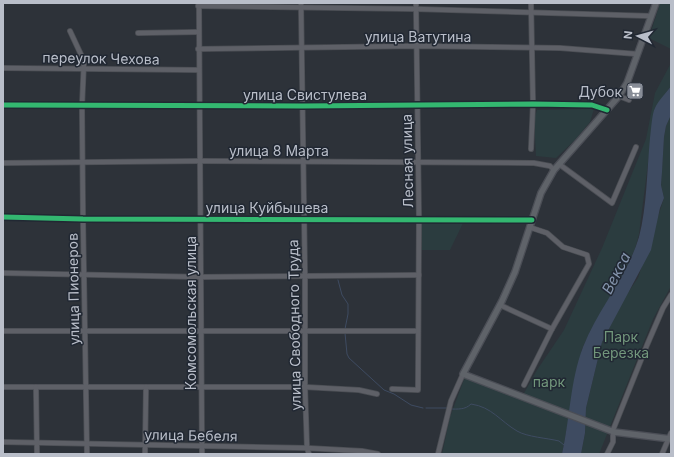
<svg xmlns="http://www.w3.org/2000/svg" width="674" height="457" viewBox="0 0 674 457" font-family="Inter,sans-serif">
<style>
.green{fill:#2b3c3f}
.water{fill:#3e4b61}
.lines{fill:none;stroke-linecap:round;stroke-linejoin:round}
.stream{stroke:#3e4b61;stroke-width:1}
.minor-casing{stroke:#4b4e54;stroke-width:6}
.major-casing{stroke:#4b4e56;stroke-width:8}
.minor{stroke:#5e6067;stroke-width:4.5}
.major{stroke:#5f6369;stroke-width:5.5}
.cycleway-casing{stroke:#212833;stroke-width:8}
.cycleway{stroke:#33b770;stroke-width:5}
.labels{text-anchor:middle;dominant-baseline:central;stroke-width:3;stroke-linejoin:round;paint-order:stroke}
.street-label{font-size:14px;fill:#b9bec9;stroke:#212833}
.poi-label{font-size:14px;fill:#b9bec9;stroke:#212833;text-anchor:end}
.park-label{font-size:14px;fill:#72977c;stroke:#212833}
.water-label{font-size:15px;font-style:italic;fill:#8494ac;stroke:#212833}
</style>
<rect width="100%" height="100%" fill="#2d3239"/>
<g class="green">
<polygon points="660,3 671,3 671,49 649,38"/>
<polygon points="671,63 671,86 655,108 639,234 635,249 621,278 591,330 582,349 562,454 442,454 450,417 466,374 523,395 537,370 564,330 602,248 646,139 655,93"/>
<polygon points="594,109 590,122 575,140 556,158 536,156 534,119 537,110"/>
<polygon points="671,115 671,286 653,319 599,454 581,454 585,433 586,408 602,342 625,297 638,278 664,198 661,185 664,137 666,126"/>
<polygon points="464,221 450,250 420,250 420,222"/>
</g>
<path class="water" d="M 671,86 L 671,115 L 666,126 L 664,137 L 662,172 L 661,185 L 664,198 L 660,208 L 651,250 L 602,342 L 586,408 L 585,433 L 581,454 L 562,454 C 570,419 570,381 583,347 C 598,309 627,277 639,237 C 647,207 647,169 650,138 C 651,131 652,113 655,108 C 658,101 666,93 671,86 Z"/>
<g class="lines">
<g class="stream">
<polyline points="338,280 342,295 348,304 348,314 345,329"/>
<polyline points="345,333 347,354 349,358 384,390 394,394 411,405 423,408"/>
<polyline points="426,408 447,408"/>
<path d="M 450,409 C 458,409 465,410 471,404 C 492,407 500,421 517,431 C 527,437 547,438 559,441 L 564,445"/>
</g>
<defs>
<g id="minor">
<polyline points="199,3 202,454"/>
<polyline points="301,3 305,277 305,387 307,448 309,454"/>
<polyline points="198,6 416,9 651,16"/>
<polyline points="70,31 84,61 82,106 83,219 87,454"/>
<polyline points="138,33 198,32"/>
<polyline points="198,49 416,46 560,48 637,54"/>
<polyline points="3,68 199,70"/>
<polyline points="619,96 629,100"/>
<polyline points="3,105 302,106 533,104 592,105 607,110"/>
<polyline points="531,149 533,104 531,3"/>
<polyline points="3,163 200,161 534,163 550,166 554,170"/>
<polyline points="559,164 612,203 636,147"/>
<polyline points="3,217 83,219 532,220"/>
<polyline points="3,273 201,277 419,275"/>
<polyline points="500,305 552,329"/>
<polyline points="3,331 417,331"/>
<polyline points="524,385 552,329 589,264 587,255 563,247 547,233 529,227"/>
<polyline points="3,387 305,387 359,390 377,394"/>
<polyline points="36,387 37,454"/>
<polyline points="392,389 418,390 419,220 416,3"/>
<polyline points="613,430 647,345 663,308 671,295"/>
<polyline points="3,442 307,448 362,451 378,454"/>
<polyline points="145,454 146,387"/>
<polyline points="438,454 451,401 463,374"/>
<polyline points="607,454 613,442 613,435"/>
<polyline points="662,454 671,433"/>
</g>
<polyline id="major" points="656,3 627,83 619,96 554,170 541,193 515,272 502,301 463,374 614,432 671,439"/>
</defs>
<use href="#minor" class="minor-casing"/>
<use href="#major" class="major-casing"/>
<use href="#minor" class="minor"/>
<use href="#major" class="major"/>
<defs>
<g id="cycleway">
<polyline points="3,105 302,106 533,104 592,105 607,110"/>
<polyline points="3,217 83,219 532,220"/>
</g>
</defs>
<use href="#cycleway" class="cycleway-casing"/>
<use href="#cycleway" class="cycleway"/>
</g>
<defs>
<symbol id="supermarket-square" viewBox="-11 -11 22 22"><rect x="-9" y="-9" width="18" height="18" rx="4" fill="#888d97" stroke="#212833"/><path d="M-6-5.5h2.5l.6 2H6L4.5 2H-2.5L-4.4-4H-6ZM-1.5 3.2a1.3 1.3 0 1 0 .1 0ZM3 3.2a1.3 1.3 0 1 0 .1 0Z" fill="#fff"/></symbol>
</defs>
<g fill-rule="evenodd">
<use href="#supermarket-square" x="625" y="81" width="20" height="20"/>
</g>
<g class="labels">
<g class="street-label">
<text x="418" y="36">улица Ватутина</text>
<text transform="translate(101 58) rotate(1)">переулок Чехова</text>
<text x="305" y="94">улица Свистулева</text>
<text x="279" y="150">улица 8 Марта</text>
<text transform="translate(407 161) rotate(-91)">Лесная улица</text>
<text x="267" y="207">улица Куйбышева</text>
<text transform="translate(73 289) rotate(-91)">улица Пионеров</text>
<text transform="translate(190 313) rotate(-90)">Комсомольская улица</text>
<text transform="translate(294 325) rotate(-91)">улица Свободного Труда</text>
<text transform="translate(191 435) rotate(1)">улица Бебеля</text>
</g>
<g class="poi-label">
<text x="622" y="91">Дубок</text>
</g>
<g class="park-label">
<text x="621" y="336">Парк<tspan x="621" dy="16">Березка</tspan></text>
<text x="549" y="381">парк</text>
</g>
<g class="water-label">
<text transform="translate(616 273) rotate(-63)">Векса</text>
</g>
</g>
<rect width="674" height="457" fill="none" stroke="#b9bec9" stroke-width="8"/>
<g transform="translate(638 36) rotate(276)" stroke="#212833" stroke-width="3" paint-order="stroke">
<path d="M0-3L7 15L0 10L-7 15Z" fill="#b9bec9"/>
<text y="-6" font-size="11" font-weight="bold" text-anchor="middle" fill="#b9bec9">N</text>
</g>
</svg>
